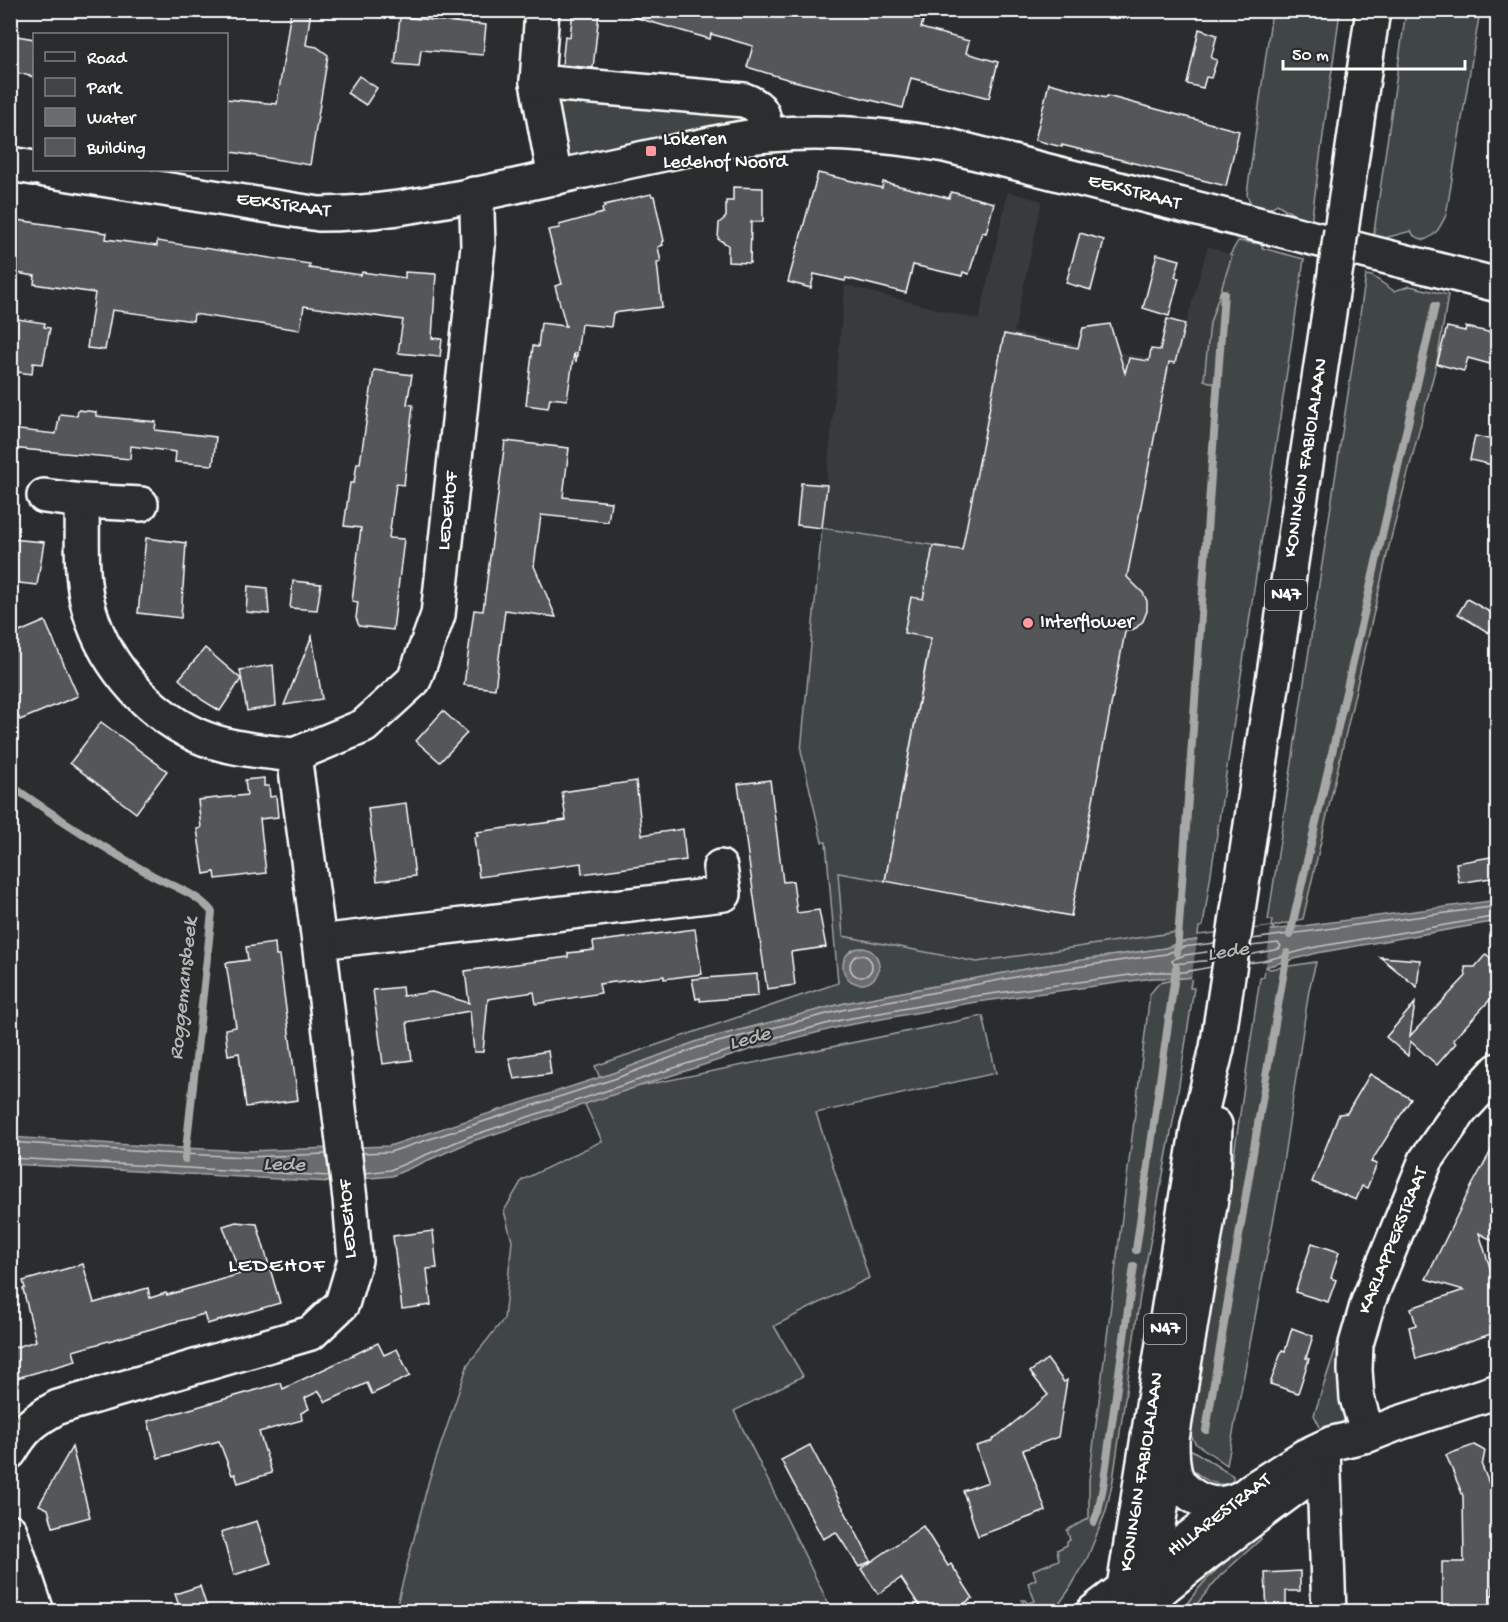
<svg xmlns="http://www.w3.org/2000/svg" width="1508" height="1622" viewBox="0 0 1508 1622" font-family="'Gochi Hand',sans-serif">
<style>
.built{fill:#373a3b}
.green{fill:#414445;stroke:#a0a2a2;stroke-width:1.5}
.water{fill:#6a6c6d;stroke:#a6a7a7;stroke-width:1.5}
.pier{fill:#2a2d2e}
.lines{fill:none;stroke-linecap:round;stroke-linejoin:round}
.shore{stroke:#c3c4c5;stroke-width:1.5}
.stream{stroke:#a6a7a7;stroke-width:8}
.building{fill:#555758;stroke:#fff;stroke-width:1.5}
.minor-casing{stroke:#fff;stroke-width:38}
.major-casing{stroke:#fff;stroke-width:38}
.minor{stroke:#2a2d2e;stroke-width:33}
.major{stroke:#2a2d2e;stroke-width:33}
.major-bridge-casing{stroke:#fff;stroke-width:38;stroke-linecap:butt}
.major-bridge{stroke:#2a2d2e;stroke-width:33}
.poi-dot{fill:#ff9aa2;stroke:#2a2d2e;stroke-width:2}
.labels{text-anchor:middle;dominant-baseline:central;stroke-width:4.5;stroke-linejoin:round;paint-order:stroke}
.shield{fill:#2a2d2e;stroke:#bfc0c0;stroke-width:1.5}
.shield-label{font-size:18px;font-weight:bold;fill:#fff}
.poi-label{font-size:20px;fill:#fff;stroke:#2a2d2e;text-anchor:start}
.street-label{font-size:20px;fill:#fff;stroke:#2a2d2e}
.water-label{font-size:21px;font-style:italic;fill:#b4b6b6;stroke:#2a2d2e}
.quarter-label{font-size:22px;letter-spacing:1.5px;fill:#fff;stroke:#2a2d2e}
</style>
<rect width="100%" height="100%" fill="#2a2d2e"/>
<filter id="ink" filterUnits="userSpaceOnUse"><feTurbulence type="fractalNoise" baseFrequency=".0167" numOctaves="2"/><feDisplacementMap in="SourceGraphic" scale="12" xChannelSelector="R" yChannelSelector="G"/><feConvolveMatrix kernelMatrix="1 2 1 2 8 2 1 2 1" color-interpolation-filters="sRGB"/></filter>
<g filter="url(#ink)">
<polygon class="built" points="1008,192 1042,201 1014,332 1175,363 1208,246 1232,256 1210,323 1204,380 1215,384 1177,932 1165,948 1041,966 945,983 839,990 826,842 822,842 801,751 845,285 979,320"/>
<g class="green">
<path d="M 1272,11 L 1340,11 L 1311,223 L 1304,221 L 1277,204 C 1263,214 1252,212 1247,194 Z"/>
<path d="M 1406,11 L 1480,11 L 1446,215 C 1440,227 1437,235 1424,240 L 1414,236 L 1411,231 L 1377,240 L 1373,239 Z"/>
<polygon points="565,98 742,112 749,122 570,158 564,150 557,105"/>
<polygon points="1238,241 1263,244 1262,248 1304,259 1203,926 1199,927 1198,935 1271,927 1272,920 1268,920 1366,275 1372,276 1394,291 1410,286 1448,295 1437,362 1390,542 1303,919 1272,927 1275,930 1182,942 1165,948 1041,966 845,1003 698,1041 600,1078 595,1066 838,983 826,842 822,842 801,751 822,528 945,547 944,549 933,547 924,593 938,597 885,881 838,873 843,936 977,962 1177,932 1215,384 1204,380 1210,323 1232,256 1230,255"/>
<polygon points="1316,962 1309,990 1278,1196 1227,1465 1195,1443 1190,1433 1217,1270 1260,978 1264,977 1265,967 1270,969"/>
<polygon points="1192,976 1190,988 1194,988 1175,1111 1140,1296 1113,1480 1106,1511 1087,1559 1069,1590 1054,1611 1026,1611 1022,1600 1025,1600 1027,1603 1035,1601 1028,1583 1036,1579 1033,1570 1059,1560 1057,1550 1067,1545 1067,1541 1070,1540 1067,1530 1089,1518 1089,1480 1150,994 1159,983"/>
<polygon points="983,1016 996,1073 816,1113 869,1278 774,1326 803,1376 734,1411 832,1611 395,1612 429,1480 468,1364 504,1319 512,1241 504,1211 522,1180 602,1141 582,1098"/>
<polygon points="1351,1301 1356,1302 1347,1414 1341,1425 1322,1431 1314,1415"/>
<path d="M 1192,1450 L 1233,1476 L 1233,1485 C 1213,1485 1202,1480 1188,1465 L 1188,1453 Z"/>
<path d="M 1260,1536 L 1261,1539 L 1220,1576 L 1191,1611 L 1182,1611 C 1203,1578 1228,1558 1260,1536 Z"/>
</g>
<g class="water">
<polygon points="1497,900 1497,921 1317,953 1265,967 1185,978 1153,978 970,1003 843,1026 749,1050 470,1142 392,1176 330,1182 11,1164 10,1137 161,1147 247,1151 389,1146 613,1073 698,1041 845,1003 1041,966 1165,948 1182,942"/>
<circle cx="861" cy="966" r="18"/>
</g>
<polygon class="pier" points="1271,927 1265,970 1191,979 1198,936"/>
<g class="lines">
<g class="shore">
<polyline points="1252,939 1498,906"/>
<circle cx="861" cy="966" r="11"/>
<polyline points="1249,955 1279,949 1281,946 1278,943 1251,946"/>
<polyline points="1212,960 1174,964 1172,961 1174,959 1185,955 1214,951"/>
<polyline points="1248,963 1263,961 1316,947 1498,916"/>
<polyline points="10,1142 160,1153 247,1157 326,1154"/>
<polyline points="363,1153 390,1152 614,1079 699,1047 846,1009 1042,972 1166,954 1183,947 1215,943"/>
<polyline points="10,1158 329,1176"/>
<polyline points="365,1173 390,1170 468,1137 683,1065 747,1045 841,1020 969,997 1152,972 1184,972 1211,967"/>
</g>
<g class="stream">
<path d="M 10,785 C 56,817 102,847 150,874 C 171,886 197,893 212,912 L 185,1159"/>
<polyline points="1290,935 1435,306"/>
<polyline points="1177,953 1224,293"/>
<polyline points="1136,1250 1176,968"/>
<polyline points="1206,1430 1287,953"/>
<polyline points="1094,1522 1098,1512 1103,1487 1134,1266"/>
</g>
</g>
<g class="building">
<polygon points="291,10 311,10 306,45 317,47 328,55 310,165 226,151 226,99 277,104"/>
<polygon points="631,10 839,10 864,17 866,10 926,10 921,28 969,41 966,53 998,62 989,98 911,78 903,108 790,80 747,67 753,46 711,34 710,39 630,16"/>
<polygon points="573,11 599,13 593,68 562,65 565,36 570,37"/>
<polygon points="400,17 486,25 483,55 421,50 419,66 395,64"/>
<polygon points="1199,29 1217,35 1211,58 1217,60 1211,78 1206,77 1203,88 1187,84"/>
<polygon points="17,36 34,39 34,77 10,71 10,55"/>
<polygon points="359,76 377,88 366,105 347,93"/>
<polygon points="1049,83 1106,98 1107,96 1239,131 1226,186 1062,145 1062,147 1035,140"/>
<polygon points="818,173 882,188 883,182 949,198 951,192 994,203 986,233 982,232 969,274 963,272 962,276 913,265 906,293 846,278 845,281 814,274 811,288 788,282"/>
<polygon points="733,187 763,188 763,222 751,222 750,263 728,262 728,245 718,239 719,223 726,217 726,201 733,201"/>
<polygon points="651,194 652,196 654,196 664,241 662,242 663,245 658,247 661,262 657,263 662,307 613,313 611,327 581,324 576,362 574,353 567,400 550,398 548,408 526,405 533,346 538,347 541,323 566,326 555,286 562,284 548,230 560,228 559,225 603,213 602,208 605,207 604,205"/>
<polygon points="10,219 107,233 106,239 157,246 157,241 310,264 309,268 361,275 362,272 405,278 405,272 436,274 432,338 442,339 440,357 398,353 403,320 304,306 300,330 194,314 193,321 112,310 105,350 87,348 95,293 34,284 35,276 10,272"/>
<polygon points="1080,233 1104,240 1091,290 1066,283"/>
<polygon points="1157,254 1180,260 1175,277 1179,278 1169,316 1143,308"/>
<polygon points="10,318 45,323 44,327 50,328 43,364 33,363 32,374 10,371"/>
<polygon points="1167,319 1185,324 1175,363 1169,362 1127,577 1143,593 1147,601 1147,611 1143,621 1136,628 1125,632 1071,916 885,881 931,638 904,633 911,597 923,599 933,546 962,550 1004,334 1078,348 1083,328 1110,324 1125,373 1129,358 1149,361 1151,349 1160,350"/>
<polygon points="1447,327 1465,331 1466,327 1497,334 1497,366 1468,358 1464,371 1437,364"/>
<polygon points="374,370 412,375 407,404 413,405 404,485 396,484 389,538 404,539 393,630 359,626 356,618 358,602 352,601 361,528 344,526 350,483 354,483 357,463 360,463"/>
<polygon points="78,410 96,412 96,416 156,422 155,430 216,437 213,465 175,462 176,452 131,446 130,459 10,448 10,429 56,434 60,414 77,416"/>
<polygon points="1475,436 1497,441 1497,466 1470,460"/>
<polygon points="505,441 569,448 563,497 611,502 608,522 541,515 534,566 556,617 505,610 495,689 464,685 474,610 483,611"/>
<polygon points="801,483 827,485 822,528 797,525"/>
<polygon points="146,538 186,543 181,618 138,613"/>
<polygon points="10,539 44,542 37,585 10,582"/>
<polygon points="293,581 321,584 317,610 290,608"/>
<polygon points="248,586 267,588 269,614 246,612"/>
<polygon points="1467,599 1497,616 1489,633 1458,614"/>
<polygon points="45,621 78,696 20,720 10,698 10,636"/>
<polygon points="312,636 322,699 284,705"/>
<polygon points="205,648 241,679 220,711 202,700 179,679"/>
<polygon points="273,665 276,706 247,711 240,670"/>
<polygon points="443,711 467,733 440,762 416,741"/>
<polygon points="101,722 167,771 136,813 70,763"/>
<polygon points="264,778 264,786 269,786 270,797 276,796 278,817 260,819 266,873 216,879 215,872 204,874 197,829 201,828 198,800 247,795 245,780"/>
<polygon points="770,780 783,882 793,881 797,913 819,910 826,947 791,952 795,985 767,989 738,784"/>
<polygon points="636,781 642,835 683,829 686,860 582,874 581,863 479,877 474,837 478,836 476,832 566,820 562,792"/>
<polygon points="406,803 415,876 377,881 368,808"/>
<polygon points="1497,856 1497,877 1459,883 1456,863"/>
<polygon points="695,929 702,974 664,979 664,976 599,984 601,993 536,1004 534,992 488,999 483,1052 474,1052 470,1011 407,1022 412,1060 383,1064 373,990 402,987 403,996 432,992 469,1003 465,971 568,957 568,953 594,950 593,942"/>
<polygon points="275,943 276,956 279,956 298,1100 246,1107 239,1053 228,1055 225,1029 236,1027 226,963 248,960 246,947"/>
<polygon points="1486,954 1497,965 1497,992 1453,1040 1456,1043 1437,1065 1410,1041 1408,1056 1386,1037 1415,1003 1410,1036 1466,976 1465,967 1475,967"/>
<polygon points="1380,957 1420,960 1417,987"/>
<polygon points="757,974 758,996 700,1001 700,998 696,999 692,979"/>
<polygon points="548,1051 551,1074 514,1079 509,1058"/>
<polygon points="1370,1074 1411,1099 1371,1162 1377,1164 1367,1188 1362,1186 1356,1200 1312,1182 1339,1114 1347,1113"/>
<polygon points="1497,1140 1497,1243 1479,1233 1494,1280 1497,1279 1497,1332 1416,1359 1409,1327 1416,1325 1411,1308 1464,1290 1426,1279 1470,1189"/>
<polygon points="236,1222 257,1224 280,1303 207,1324 204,1314 73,1351 76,1361 10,1380 10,1349 36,1341 23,1289 25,1288 23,1281 83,1264 94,1303 148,1288 150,1298 166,1293 167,1295 240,1274 223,1226"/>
<polygon points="433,1231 437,1268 427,1269 431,1305 402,1309 393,1236"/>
<polygon points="1312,1243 1339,1252 1331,1278 1336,1280 1328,1302 1295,1292"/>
<polygon points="1292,1328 1313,1336 1306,1358 1309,1359 1298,1393 1270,1384 1282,1350 1285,1351"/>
<polygon points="378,1343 384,1355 397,1349 410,1376 372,1394 367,1383 326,1402 319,1391 305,1398 309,1409 301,1413 302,1420 259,1432 272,1473 238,1483 235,1474 232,1475 219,1441 158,1458 148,1421 281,1383 283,1389"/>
<polygon points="1047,1359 1064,1382 1067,1380 1058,1437 1023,1450 1046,1511 978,1536 963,1491 988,1482 976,1446 990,1442 1048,1395 1030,1372"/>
<polygon points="810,1445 871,1561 859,1567 836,1532 823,1539 781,1460"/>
<polygon points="1474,1445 1485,1451 1482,1466 1494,1496 1493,1595 1491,1595 1491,1606 1468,1606 1468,1611 1442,1611 1442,1562 1464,1562 1463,1496 1446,1455"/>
<polygon points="72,1447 90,1517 53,1527 48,1509 39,1505"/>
<polygon points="257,1521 271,1563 234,1575 221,1532"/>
<polygon points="923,1526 948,1566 951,1564 973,1598 952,1611 923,1611 901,1578 878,1594 861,1569"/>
<polygon points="1300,1571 1300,1591 1286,1591 1286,1611 1267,1611 1265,1573"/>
<polygon points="200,1586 208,1611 181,1611 175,1594"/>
</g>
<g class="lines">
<defs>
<g id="minor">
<polyline points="542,10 537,82 555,178"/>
<path d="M 537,82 L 744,100 C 765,108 763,114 766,135"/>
<polyline points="10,164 34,168"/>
<path d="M 45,170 L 319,214 C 373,214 420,205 473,195 C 541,181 609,165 678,151 C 708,145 737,137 768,135 C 827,130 886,135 945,145 L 1498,285"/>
<path d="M 44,496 L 82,501 C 83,534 80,569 87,601 C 100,658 143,710 196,735 C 227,749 261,751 294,755"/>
<polyline points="82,501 141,504"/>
<polyline points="319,942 724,894 720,867"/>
<polyline points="1368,1435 1357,1398 1355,1370 1356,1344 1368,1302 1426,1160 1461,1110 1498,1070"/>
<path d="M 1172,1441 C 1172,1452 1172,1463 1175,1474 C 1181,1493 1206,1507 1225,1503 C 1231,1502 1238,1499 1243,1497"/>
<polyline points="1323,1448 1329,1612"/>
<path d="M 10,1452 C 24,1428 34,1420 58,1407 L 311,1333 L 342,1304 L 355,1260 L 350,1199 L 319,942 L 294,755 L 364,726 L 414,680 L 438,615 L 478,246 L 477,211 L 474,194"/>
<polyline points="10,1531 37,1612"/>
<polyline points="1151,1567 1253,1489 1305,1456 1333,1443 1368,1435 1399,1423 1498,1391"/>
<polyline points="1145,1602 1203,1556 1311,1476"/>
</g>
<g id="major">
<polyline points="1341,231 1373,10"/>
<polyline points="1093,1612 1133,1581"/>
<polyline points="1120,1612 1198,1125 1217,1048 1336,267"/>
<polyline points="1144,1612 1213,1186 1215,1125"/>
</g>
</defs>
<use href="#minor" class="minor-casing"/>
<use href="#major" class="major-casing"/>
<use href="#minor" class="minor"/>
<use href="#major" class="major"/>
<defs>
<polyline id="major-bridge" points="1336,267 1341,231"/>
</defs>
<use href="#major-bridge" class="major-bridge-casing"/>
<use href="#major-bridge" class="major-bridge"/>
</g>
</g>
<g class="poi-dot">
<rect x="645" y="145" width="12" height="12" rx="3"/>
<circle cx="1028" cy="623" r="6"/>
</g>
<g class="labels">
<g class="shield">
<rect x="1265" y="580" width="42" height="30" rx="4.5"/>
<rect x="1144" y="1314" width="42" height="30" rx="4.5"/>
</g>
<g class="shield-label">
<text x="1286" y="595">N47</text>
<text x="1165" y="1329">N47</text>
</g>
<g class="poi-label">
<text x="663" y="140">Lokeren<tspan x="663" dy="23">Ledehof Noord</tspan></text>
<text x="1040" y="623">Interflower</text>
</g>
<g class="street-label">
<text transform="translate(1134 193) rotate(15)">EEKSTRAAT</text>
<text transform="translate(283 206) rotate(8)">EEKSTRAAT</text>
<text transform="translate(1307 458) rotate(-81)">KONINGIN FABIOLALAAN</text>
<text transform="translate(449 511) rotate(-84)">LEDEHOF</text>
<text transform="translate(349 1219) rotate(-94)">LEDEHOF</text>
<text transform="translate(1394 1241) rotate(-68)">KARLAPPERSTRAAT</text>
<text transform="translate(1143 1472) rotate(-81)">KONINGIN FABIOLALAAN</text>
<text transform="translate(1220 1516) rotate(-37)">HILLARESTRAAT</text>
</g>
<g class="water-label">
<text transform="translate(1228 953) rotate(-9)">Lede</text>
<text transform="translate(185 989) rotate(-84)">Roggemansbeek</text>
<text transform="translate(750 1040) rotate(-15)">Lede</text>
<text transform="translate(284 1166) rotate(2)">Lede</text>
</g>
<g class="quarter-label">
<text x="277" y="1267">LEDEHOF</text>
</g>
</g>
<rect width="1508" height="1622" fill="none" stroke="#2a2d2e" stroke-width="36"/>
<rect x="18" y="18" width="1472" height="1586" fill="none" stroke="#fff" stroke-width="2" filter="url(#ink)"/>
<rect x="33" y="33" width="195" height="138" fill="#2a2d2e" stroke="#7f8182" stroke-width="1.5"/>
<rect x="45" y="52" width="30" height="9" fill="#2a2d2e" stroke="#7f8182" stroke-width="1.5"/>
<text x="87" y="63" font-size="18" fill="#ffffff">Road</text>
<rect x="45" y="78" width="30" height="18" fill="#414445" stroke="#7f8182" stroke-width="1.5"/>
<text x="87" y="93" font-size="18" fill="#ffffff">Park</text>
<rect x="45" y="108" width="30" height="18" fill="#6a6c6d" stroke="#7f8182" stroke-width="1.5"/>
<text x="87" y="123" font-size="18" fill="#ffffff">Water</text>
<rect x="45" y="138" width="30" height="18" fill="#555758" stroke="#7f8182" stroke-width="1.5"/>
<text x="87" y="153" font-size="18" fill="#ffffff">Building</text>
<path d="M1283 60v9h182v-9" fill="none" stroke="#ffffff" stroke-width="3"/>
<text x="1292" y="60" font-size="18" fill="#ffffff" stroke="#2a2d2e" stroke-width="4.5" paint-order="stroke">50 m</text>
</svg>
